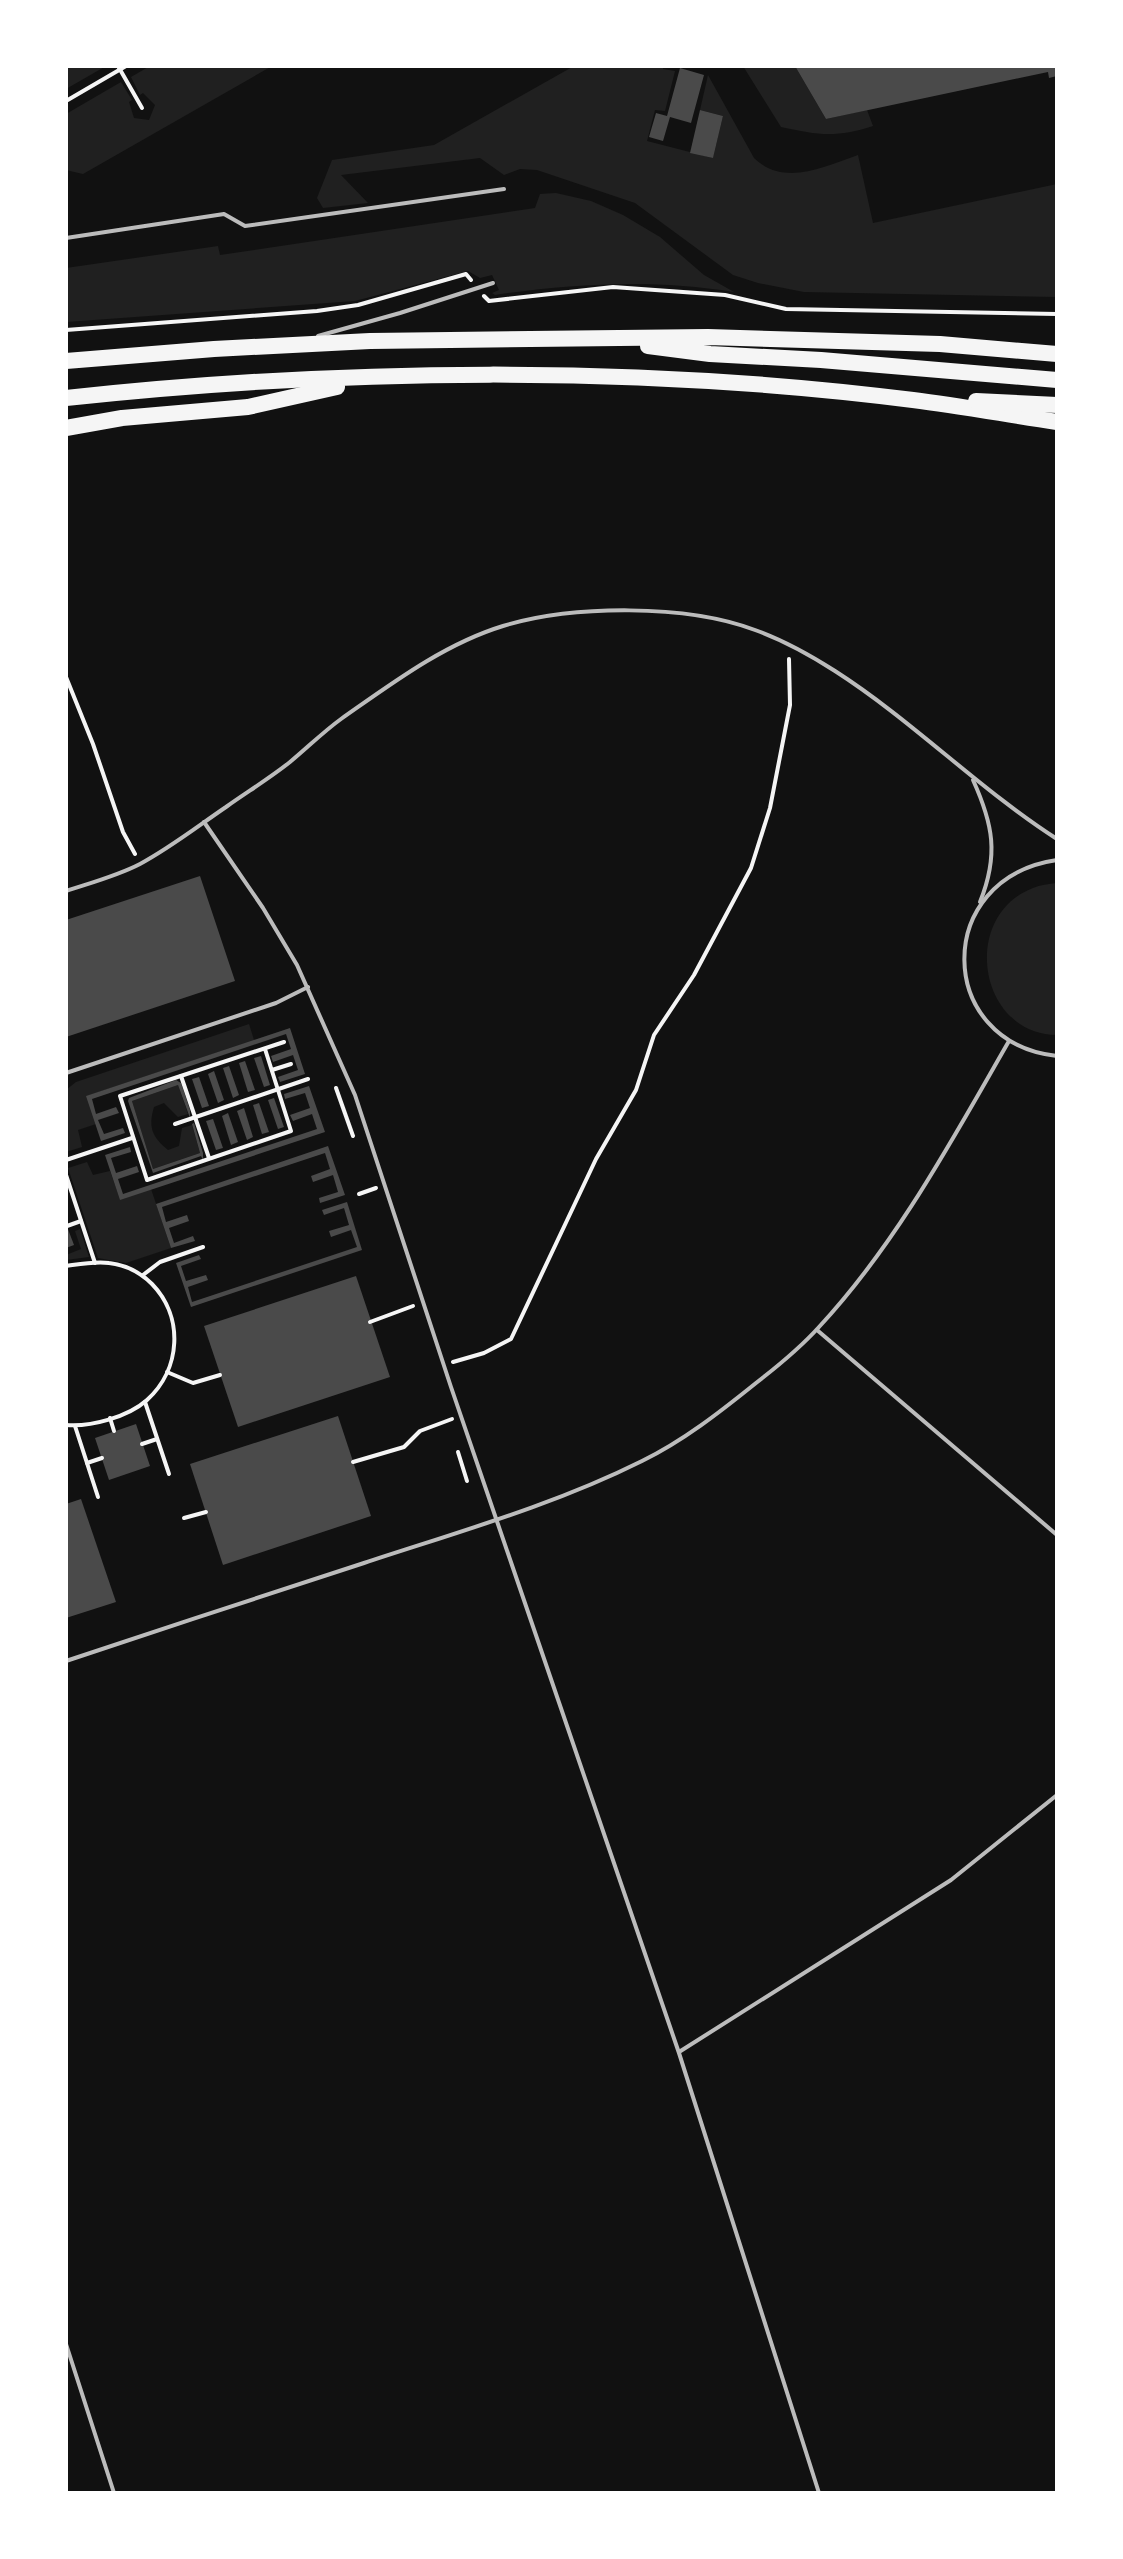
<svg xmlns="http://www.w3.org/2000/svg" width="1123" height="2559" viewBox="0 0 1123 2559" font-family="'Noto Sans',sans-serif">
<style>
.green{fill:#202020}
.building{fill:#4a4a4a}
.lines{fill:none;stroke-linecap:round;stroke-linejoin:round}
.path{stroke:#f5f5f5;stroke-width:4}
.service{stroke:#bcbcbc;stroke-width:4}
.motorway{stroke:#f5f5f5;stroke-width:16}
</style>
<rect width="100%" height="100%" fill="#111"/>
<g class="green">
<polygon points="66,66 106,66 66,89"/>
<polygon points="150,66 272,66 83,174 66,170 66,114 121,82 132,100 129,102 134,118 149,120 155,105 143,93 140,95 131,77"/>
<path d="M 574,66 L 663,66 L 663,69 L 675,71 L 665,111 L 655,110 L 647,141 L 713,158 L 723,116 L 700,110 L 708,75 L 754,158 C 784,187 823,167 858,155 L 873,223 L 1057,184 L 1057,297 L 804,292 L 758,283 L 733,275 L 635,203 L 537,170 L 520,169 L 504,175 L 480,158 L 341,175 L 368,203 L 323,208 L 317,198 L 332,160 L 434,145 Z"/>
<path d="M 743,66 L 795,66 L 826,119 L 867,110 L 873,126 C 836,138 818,135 781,127 Z"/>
<path d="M 556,193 L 591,201 L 623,215 L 660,237 L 704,275 L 734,292 C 655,279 575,283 495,295 L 492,293 L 499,290 L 492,275 L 480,278 L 468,271 L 355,301 L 66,322 L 66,268 L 218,246 L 220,255 L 535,208 L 540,194 Z"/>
<path d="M 1057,883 L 1057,1035 C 978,1034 960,916 1033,888 C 1040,885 1049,884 1057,883 Z"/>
<polygon points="249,1024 254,1040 87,1096 96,1124 78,1130 82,1147 66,1152 66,1090 76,1082"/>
<path d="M 178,1085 L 188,1114 L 178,1117 L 164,1103 L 154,1107 C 148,1127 152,1137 168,1150 L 179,1146 L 182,1128 L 192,1125 L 200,1153 L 153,1169 L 132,1101 Z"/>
<polygon points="87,1162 93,1175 110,1171 120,1199 151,1189 171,1248 126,1263 98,1258 68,1168"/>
<polygon points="80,1229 89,1257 66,1260 66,1255 81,1249 75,1231"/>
</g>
<g class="building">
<polygon points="795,66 1057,66 1057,76 1049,78 1048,72 826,119"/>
<polygon points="680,68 704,75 691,123 670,117 663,141 649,137 656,113 667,116"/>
<polygon points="700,110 723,116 713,158 690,153"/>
<polygon points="200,876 235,981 66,1037 66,920"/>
<polygon points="290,1028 305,1074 280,1082 278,1077 298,1070 293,1055 273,1062 271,1056 291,1049 286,1034 92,1099 96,1114 116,1107 119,1113 98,1120 104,1134 123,1128 125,1133 101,1141 86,1096"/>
<polygon points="261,1056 270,1085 264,1087 254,1058"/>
<polygon points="245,1061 255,1090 248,1092 239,1063"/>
<polygon points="229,1066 239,1095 233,1098 223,1068"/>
<polygon points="214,1071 224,1100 218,1103 208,1074"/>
<polygon points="199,1077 209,1106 202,1108 192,1079"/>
<polygon points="176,1080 181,1083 190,1110 190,1118 178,1085 132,1101 153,1169 200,1153 192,1124 194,1123 203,1153 203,1160 201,1156 153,1173 128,1101 129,1098"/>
<polygon points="309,1086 325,1132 120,1200 105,1155 130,1147 131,1152 111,1158 116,1173 137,1166 139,1172 118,1179 123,1194 317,1129 312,1114 293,1121 290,1115 310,1108 305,1093 285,1099 284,1094"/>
<polygon points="274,1098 284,1127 278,1129 268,1100"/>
<polygon points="259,1103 269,1132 262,1134 253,1105"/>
<polygon points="244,1108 253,1137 247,1140 237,1111"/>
<polygon points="228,1113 238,1142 231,1145 222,1116"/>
<polygon points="213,1119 223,1148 216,1150 206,1121"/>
<polygon points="328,1146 345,1195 320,1203 319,1198 338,1192 333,1175 313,1182 311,1176 330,1169 325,1153 162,1207 166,1222 187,1215 189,1221 169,1228 174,1243 193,1236 195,1241 171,1248 156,1204"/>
<polygon points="347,1202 362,1250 191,1307 176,1263 199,1255 201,1259 181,1266 186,1281 206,1275 208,1280 188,1287 192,1302 357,1247 351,1230 331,1237 329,1231 349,1225 344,1208 324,1215 322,1210"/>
<polygon points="66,1224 74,1245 66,1248"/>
<polygon points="356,1276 390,1377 238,1427 204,1326"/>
<polygon points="338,1416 371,1516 223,1565 190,1464"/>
<polygon points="136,1424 150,1466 109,1480 95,1438"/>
<polygon points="81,1499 116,1602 66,1618 66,1504"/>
</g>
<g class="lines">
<g class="path">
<polyline points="118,66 142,108"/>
<polyline points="66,101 126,66"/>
<polyline points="484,296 489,301 613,287 725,295 786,309 1057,314"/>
<polyline points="66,330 317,311 358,305 466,274 471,280"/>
<polyline points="66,677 93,744 123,832 135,854"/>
<polyline points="265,1049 291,1131 147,1180 120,1096 284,1042"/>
<polyline points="272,1070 291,1064"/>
<polyline points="181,1076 209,1158"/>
<polyline points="336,1088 353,1136"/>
<polyline points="175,1124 308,1079"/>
<polyline points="66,1160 132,1138"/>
<polyline points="66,1175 95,1263"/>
<polyline points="359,1194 376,1188"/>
<polyline points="67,1226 81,1221"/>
<path d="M 66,1266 C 80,1264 95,1261 109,1263 C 126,1265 141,1273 152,1284 C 184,1317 181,1369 147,1400 C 128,1417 91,1427 66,1425"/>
<polyline points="143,1275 160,1262 203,1247"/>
<polyline points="370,1322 413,1306"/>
<polyline points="453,1362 484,1353 511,1339 596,1159 636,1090 654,1035 694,975 751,868 770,808 790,705 789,659"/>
<polyline points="167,1372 193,1383 220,1375"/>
<polyline points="145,1402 169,1474"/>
<polyline points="110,1418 114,1431"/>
<polyline points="75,1426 98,1497"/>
<polyline points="142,1444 157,1439"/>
<polyline points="458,1452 467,1481"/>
<polyline points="353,1462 404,1447 420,1431 452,1419"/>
<polyline points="87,1463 102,1458"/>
<polyline points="184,1518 206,1512"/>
</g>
<g class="service">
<polyline points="66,238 224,214 245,226 504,189"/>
<polyline points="318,336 400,313 493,283"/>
<path d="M 973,780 C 993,824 999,855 980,902"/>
<polyline points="204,822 263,908 297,965 355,1095 451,1387 679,2053 819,2493"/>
<path d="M 1057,860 C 932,878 935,1043 1057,1056"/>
<path d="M 66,891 C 90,883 117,876 140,864 C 170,848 198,826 226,807 C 247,792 270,778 290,762 C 307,748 323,732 341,719 C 391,684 444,644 503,626 C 573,605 686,604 755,630 C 783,640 810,655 835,671 C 913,721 979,789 1057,839"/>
<polyline points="66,1073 276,1003 308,987"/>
<polyline points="817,1330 1057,1535"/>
<path d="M 66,1661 C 165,1628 265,1595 364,1563 C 458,1532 554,1505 642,1461 C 683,1441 720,1412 756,1383 C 778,1366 801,1347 819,1327 C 897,1243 952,1140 1009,1041"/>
<polyline points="679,2052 951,1880 1057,1795"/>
<polyline points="66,2344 114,2493"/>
</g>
<g class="motorway">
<polyline points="648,346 710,354 821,360 1057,380"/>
<polyline points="66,361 214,349 370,341 708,337 940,344 1057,354"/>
<path d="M 66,398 C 342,368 638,365 913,400 C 961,406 1009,415 1057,422"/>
<polyline points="976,401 1057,405"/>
<polyline points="66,428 122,418 248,407 337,387"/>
</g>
</g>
<rect width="1123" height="2559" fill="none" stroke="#ffffff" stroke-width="136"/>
</svg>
